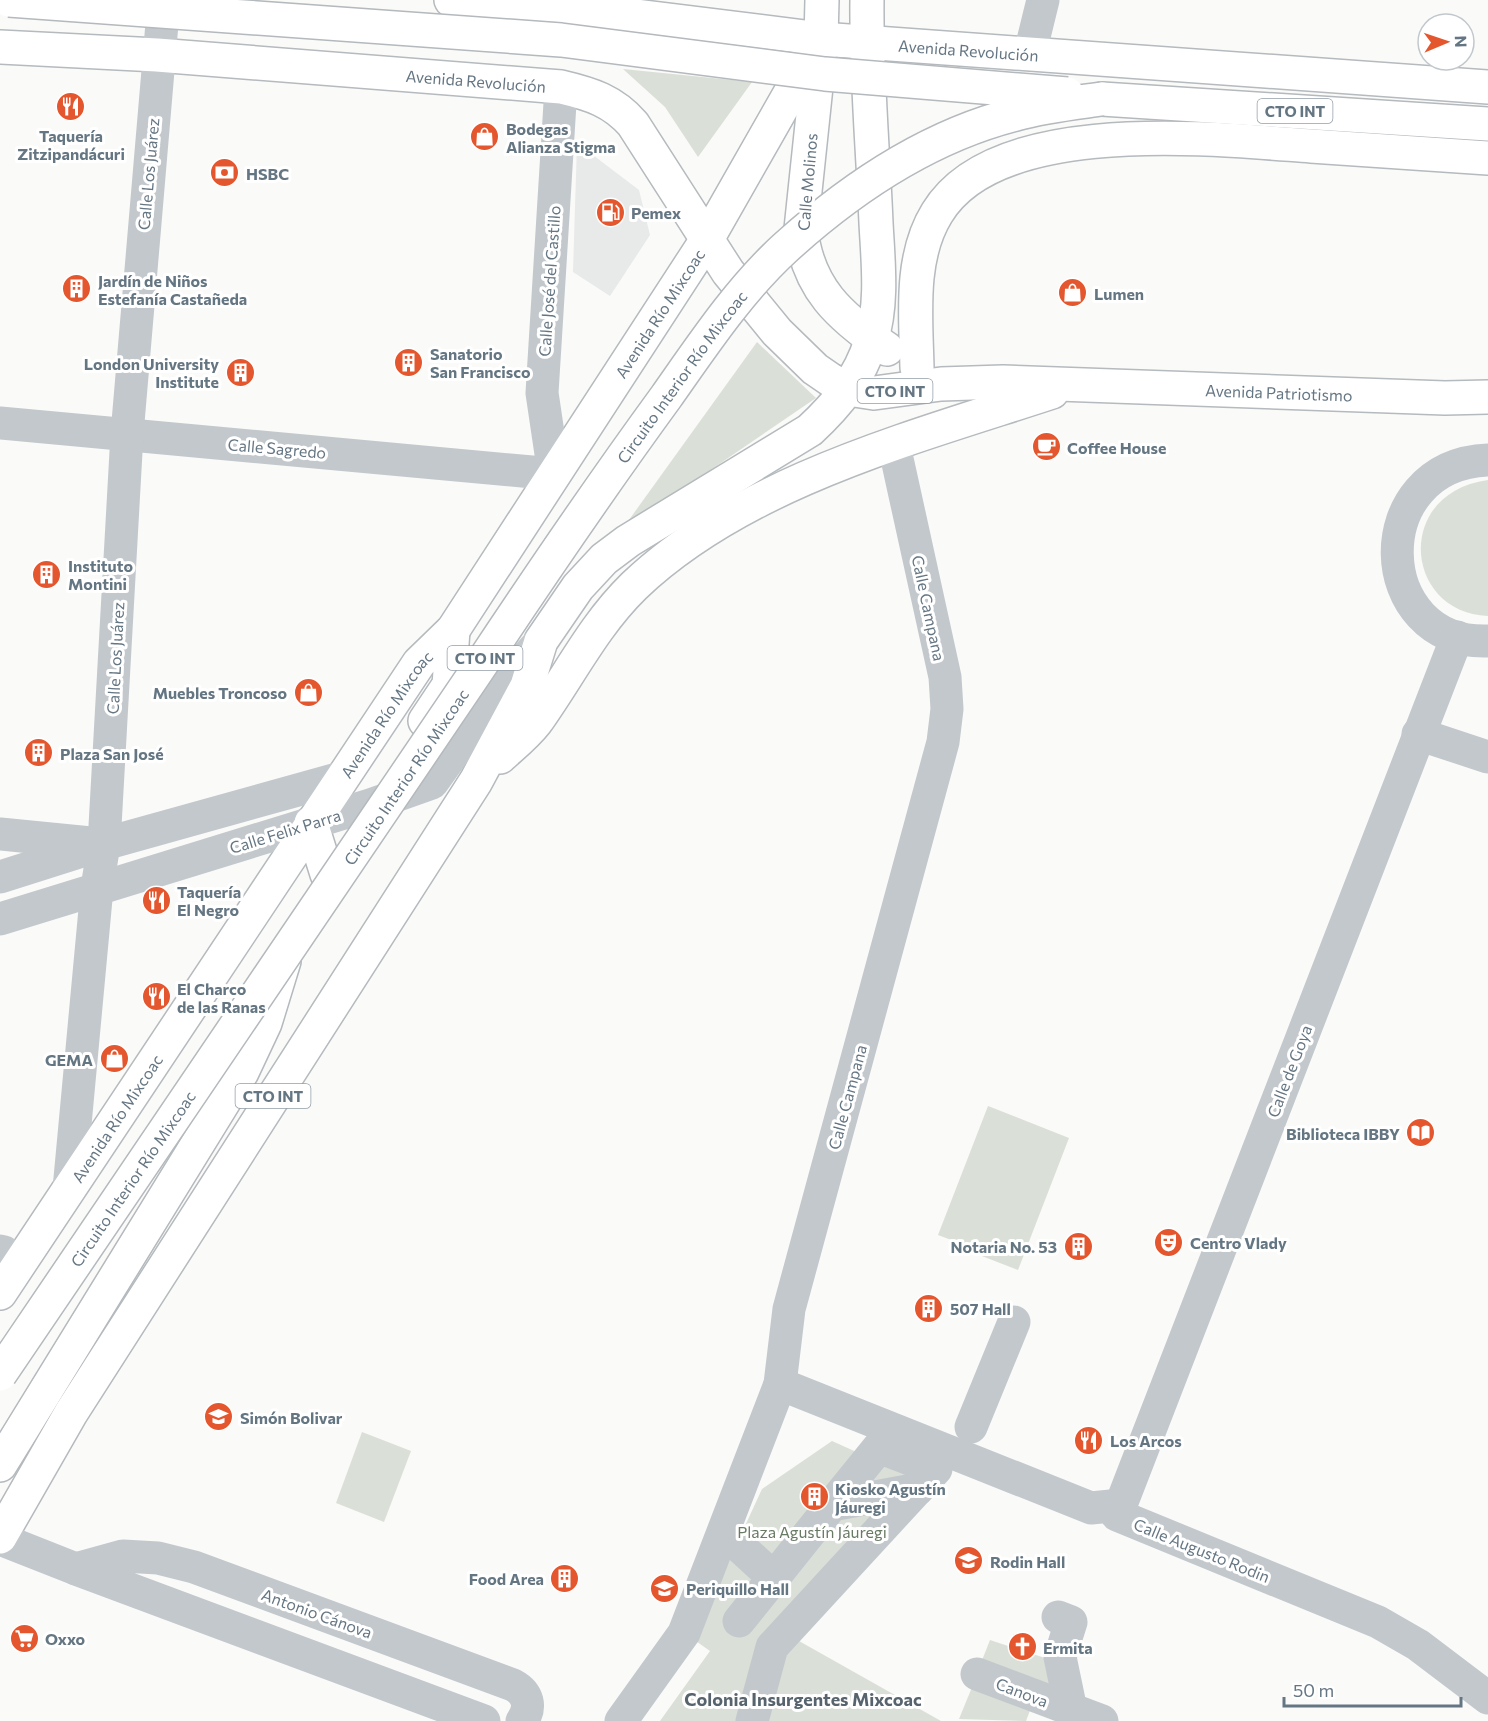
<svg xmlns="http://www.w3.org/2000/svg" width="1488" height="1721" viewBox="0 0 1488 1721" font-family="Commissioner,sans-serif">
<style>
.built{fill:#e8e9e9}
.green{fill:#dadfd7}
.lines{fill:none;stroke-linecap:round;stroke-linejoin:round}
.major-casing{stroke:#b5babe;stroke-width:36}
.highway-casing{stroke:#b4b9bd;stroke-width:36}
.minor{stroke:#c3c8cc;stroke-width:33}
.major{stroke:#fff;stroke-width:33}
.highway{stroke:#fff;stroke-width:33}
.highway-bridge-casing{stroke:#b4b9bd;stroke-width:36;stroke-linecap:butt}
.highway-bridge{stroke:#fff;stroke-width:33}
.labels{text-anchor:middle;dominant-baseline:central;stroke-width:6;stroke-linejoin:round;paint-order:stroke}
.shield{fill:#fff;stroke:#939fa8;stroke-width:1.5}
.shield-label{font-size:15px;font-weight:bold;fill:#657683}
.street-label{font-size:16px;fill:#657683;stroke:#fff}
.poi-label{font-size:16px;font-weight:bold;fill:#657683;stroke:#fff;text-anchor:start}
.park-label{font-size:16px;fill:#687a64;stroke:#fff}
.neighbourhood-label{font-size:18px;font-weight:bold;fill:#57646e;stroke:#fff}
</style>
<rect width="100%" height="100%" fill="#fafaf8"/>
<polygon class="built" points="577,143 639,190 650,235 610,296 573,272"/>
<g class="green">
<polygon points="623,69 752,82 698,157 665,107"/>
<polygon points="757,342 816,398 621,531"/>
<path d="M 1488,480 L 1488,616 C 1404,613 1393,493 1488,480 Z"/>
<polygon points="988,1106 1069,1138 1018,1270 969,1251 970,1247 938,1235"/>
<polygon points="362,1432 411,1451 384,1522 336,1503"/>
<polygon points="832,1441 934,1487 799,1641 941,1721 660,1721 710,1651 693,1639 762,1489"/>
<polygon points="990,1640 1048,1659 1057,1704 977,1673"/>
<polygon points="977,1675 1035,1697 1026,1721 959,1719"/>
</g>
<g class="lines">
<defs>
<g id="major">
<path id="s1" d="M 451,0 L 563,7 L 821,39 L 1488,87"/>
<path d="M 822,0 L 821,39 L 801,229 C 807,288 840,317 887,349"/>
<path id="s2" d="M 0,47 L 157,55 L 561,87 C 591,94 613,101 633,124 L 728,272 L 777,332 L 815,369 L 831,380 L 848,389 L 874,393 L 941,384 L 1003,382 L 1445,398 L 1488,397"/>
<path d="M 917,368 C 916,318 909,258 937,213 C 996,115 1213,139 1311,146 C 1370,150 1429,154 1488,158"/>
<path d="M 500,757 C 512,746 526,735 536,722 C 569,676 593,626 634,586 C 743,482 912,438 1052,392"/>
<path id="s3" d="M 0,1293 L 419,663 L 453,630 L 706,241 L 821,39"/>
<path d="M 0,1537 L 71,1413 L 476,781 L 527,686 L 541,641 L 578,587 L 604,559 L 628,541 L 810,430 C 838,404 860,377 871,341 C 883,304 878,261 876,223 C 873,149 866,74 867,0"/>
</g>
<g id="highway">
<polyline points="1102,99 1488,124"/>
<polyline points="425,721 449,685 453,630"/>
<polyline points="311,823 327,874"/>
<polyline points="0,1465 242,1072 265,1023 284,961"/>
</g>
</defs>
<use href="#major" class="major-casing"/>
<use href="#highway" class="highway-casing"/>
<g class="minor">
<polyline points="1030,53 1043,0"/>
<polyline points="0,423 554,474 542,393 561,87"/>
<path d="M 1488,460 C 1364,465 1370,645 1488,641"/>
<polyline points="1457,637 1117,1515 1378,1622 1418,1645 1488,1698"/>
<polyline points="1418,734 1488,757"/>
<polyline points="0,834 91,843"/>
<polyline points="0,877 104,844 341,778"/>
<polyline points="0,919 370,805 432,783 505,681 541,641"/>
<polyline points="69,1189 97,888 104,844 127,434 164,0"/>
<polyline points="0,1251 4,1252"/>
<polyline points="780,1384 1091,1508 1121,1505"/>
<polyline points="971,1427 1014,1322"/>
<polyline points="0,1539 76,1569"/>
<polyline points="738,1545 774,1578"/>
<polyline points="1058,1617 1071,1622 1060,1657 1071,1710"/>
<polyline points="739,1621 832,1505 918,1489"/>
<polyline points="977,1674 1102,1721"/>
<path d="M 484,1721 L 76,1569 L 123,1556 L 158,1558 L 194,1567 L 513,1685 C 528,1693 532,1707 522,1721"/>
<polyline points="621,1721 684,1633 780,1384 789,1309 943,742 947,709 945,677 894,445"/>
<polyline points="752,1721 772,1647 936,1469 879,1447 832,1505"/>
</g>
<use href="#major" class="major"/>
<use href="#highway" class="highway"/>
<defs>
<g id="highway-bridge">
<polyline points="9,0 561,40 825,74 1067,94"/>
<path id="s4" d="M 0,1374 C 158,1138 320,905 478,669 C 539,577 601,486 666,397 C 702,346 739,290 785,248 C 851,188 929,136 1016,114 C 1044,106 1073,103 1102,99"/>
</g>
</defs>
<use href="#highway-bridge" class="highway-bridge-casing"/>
<use href="#highway-bridge" class="highway-bridge"/>
</g>
<defs>
<symbol id="restaurant-disc" viewBox="-11 -11 22 22"><circle r="9.5" fill="#e4572e" stroke="#fff"/><path d="M-5-6h1v4h1v-4h1v4h1v-4h1v5L-1.5 .5V6h-2V.5L-5-1ZM5-6V6H3V1.5H1.5Q1.5-4 5-6Z" fill="#fff"/></symbol>
<symbol id="shop-disc" viewBox="-11 -11 22 22"><circle r="9.5" fill="#e4572e" stroke="#fff"/><path d="M-5-2.5h2.3a2.7 3.5 0 0 1 5.4 0H5L5.5 6h-11ZM-1.5-2.5h3a1.5 2.3 0 0 0-3 0Z" fill="#fff"/></symbol>
<symbol id="bank-disc" viewBox="-11 -11 22 22"><circle r="9.5" fill="#e4572e" stroke="#fff"/><path d="M-6-4H6V4H-6ZM0-2.3a2.3 2.3 0 1 0 0 4.6a2.3 2.3 0 1 0 0-4.6Z" fill="#fff"/></symbol>
<symbol id="fuel-disc" viewBox="-11 -11 22 22"><circle r="9.5" fill="#e4572e" stroke="#fff"/><path d="M-5.5-6h7V0h2V4h1.3V-2.5L3-4.5l.8-.8L6-3V5H2.5V1h-1V6h-7ZM-4.2-4.7v3.2H.2V-4.7Z" fill="#fff"/></symbol>
<symbol id="building-disc" viewBox="-11 -11 22 22"><circle r="9.5" fill="#e4572e" stroke="#fff"/><path d="M-4-6H4V6H1V3H-1V6H-4ZM-2.5-4.3h1.7v1.8h-1.7ZM.8-4.3h1.7v1.8H.8ZM-2.5-1h1.7V.8h-1.7ZM.8-1h1.7V.8H.8Z" fill="#fff"/></symbol>
<symbol id="cafe-disc" viewBox="-11 -11 22 22"><circle r="9.5" fill="#e4572e" stroke="#fff"/><path d="M-5.5-4.5H6V0H3Q3 3.5 0 3.5H-2.5Q-5.5 3.5-5.5 0ZM3-3.2v2h1.7v-2ZM-6 4.5H4V6H-6Z" fill="#fff"/></symbol>
<symbol id="library-disc" viewBox="-11 -11 22 22"><circle r="9.5" fill="#e4572e" stroke="#fff"/><path d="M-6-4Q-3-5.5-.7-3.5V5Q-3 3-6 4ZM6-4Q3-5.5 .7-3.5V5Q3 3 6 4Z" fill="#fff"/></symbol>
<symbol id="theatre-disc" viewBox="-11 -11 22 22"><circle r="9.5" fill="#e4572e" stroke="#fff"/><path d="M-5-5.5Q0-4 5-5.5V0Q5 5 0 6Q-5 5-5 0ZM-3.3-2.5H-1v1.5H-3.3ZM1-2.5H3.3v1.5H1ZM-2.8 1Q0 5.5 2.8 1Z" fill="#fff"/></symbol>
<symbol id="school-disc" viewBox="-11 -11 22 22"><circle r="9.5" fill="#e4572e" stroke="#fff"/><path d="M0-5L7-2L0 1L-7-2ZM-4 1L0 2.5L4 1V4Q0 6-4 4Z" fill="#fff"/></symbol>
<symbol id="university-disc" viewBox="-11 -11 22 22"><circle r="9.5" fill="#e4572e" stroke="#fff"/><path d="M0-5L7-2L0 1L-7-2ZM-4 1L0 2.5L4 1V4Q0 6-4 4Z" fill="#fff"/></symbol>
<symbol id="supermarket-disc" viewBox="-11 -11 22 22"><circle r="9.5" fill="#e4572e" stroke="#fff"/><path d="M-6-5.5h2.5l.6 2H6L4.5 2H-2.5L-4.4-4H-6ZM-1.5 3.2a1.3 1.3 0 1 0 .1 0ZM3 3.2a1.3 1.3 0 1 0 .1 0Z" fill="#fff"/></symbol>
<symbol id="church-disc" viewBox="-11 -11 22 22"><circle r="9.5" fill="#e4572e" stroke="#fff"/><path d="M-1.2-6h2.4v3.5h3.3v2.4h-3.3V6h-2.4V-.1h-3.3v-2.4h3.3Z" fill="#fff"/></symbol>
</defs>
<g fill-rule="evenodd">
<use href="#restaurant-disc" x="54" y="90" width="33" height="33"/>
<use href="#shop-disc" x="468" y="120" width="33" height="33"/>
<use href="#bank-disc" x="208" y="156" width="33" height="33"/>
<use href="#fuel-disc" x="594" y="196" width="33" height="33"/>
<use href="#building-disc" x="60" y="272" width="33" height="33"/>
<use href="#shop-disc" x="1056" y="276" width="33" height="33"/>
<use href="#building-disc" x="392" y="346" width="33" height="33"/>
<use href="#building-disc" x="224" y="356" width="33" height="33"/>
<use href="#cafe-disc" x="1030" y="430" width="33" height="33"/>
<use href="#building-disc" x="30" y="558" width="33" height="33"/>
<use href="#shop-disc" x="292" y="676" width="33" height="33"/>
<use href="#building-disc" x="22" y="736" width="33" height="33"/>
<use href="#restaurant-disc" x="140" y="884" width="33" height="33"/>
<use href="#restaurant-disc" x="140" y="980" width="33" height="33"/>
<use href="#shop-disc" x="98" y="1042" width="33" height="33"/>
<use href="#library-disc" x="1404" y="1116" width="33" height="33"/>
<use href="#theatre-disc" x="1152" y="1226" width="33" height="33"/>
<use href="#building-disc" x="1062" y="1230" width="33" height="33"/>
<use href="#building-disc" x="912" y="1292" width="33" height="33"/>
<use href="#school-disc" x="202" y="1400" width="33" height="33"/>
<use href="#restaurant-disc" x="1072" y="1424" width="33" height="33"/>
<use href="#building-disc" x="798" y="1480" width="33" height="33"/>
<use href="#university-disc" x="952" y="1544" width="33" height="33"/>
<use href="#building-disc" x="548" y="1562" width="33" height="33"/>
<use href="#university-disc" x="648" y="1572" width="33" height="33"/>
<use href="#supermarket-disc" x="8" y="1622" width="33" height="33"/>
<use href="#church-disc" x="1006" y="1630" width="33" height="33"/>
</g>
<g class="labels">
<g class="shield">
<rect x="1257.5" y="99" width="75" height="24" rx="4.5"/>
<rect x="857.5" y="379" width="75" height="24" rx="4.5"/>
<rect x="447.5" y="646" width="75" height="24" rx="4.5"/>
<rect x="235.5" y="1084" width="75" height="24" rx="4.5"/>
</g>
<g class="shield-label">
<text x="1295" y="111">CTO INT</text>
<text x="895" y="391">CTO INT</text>
<text x="485" y="658">CTO INT</text>
<text x="273" y="1096">CTO INT</text>
</g>
<g class="street-label">
<text stroke="none"><textPath href="#s1" startOffset="520">Avenida Revolución</textPath></text>
<text stroke="none"><textPath href="#s2" startOffset="477">Avenida Revolución</textPath></text>
<text transform="translate(148 174) rotate(-85)">Calle Los Juárez</text>
<text transform="translate(807 182) rotate(-85)">Calle Molinos</text>
<text transform="translate(549 281) rotate(-86)">Calle José del Castillo</text>
<text stroke="none"><textPath href="#s3" startOffset="1182">Avenida Río Mixcoac</textPath></text>
<text stroke="none"><textPath href="#s4" startOffset="1208">Circuito Interior Río Mixcoac</textPath></text>
<text stroke="none"><textPath href="#s2" startOffset="1422">Avenida Patriotismo</textPath></text>
<text transform="translate(277 448) rotate(5)">Calle Sagredo</text>
<text transform="translate(929 608) rotate(78)">Calle Campana</text>
<text transform="translate(115 658) rotate(-87)">Calle Los Juárez</text>
<text stroke="none"><textPath href="#s3" startOffset="696">Avenida Río Mixcoac</textPath></text>
<text stroke="none"><textPath href="#s4" startOffset="722">Circuito Interior Río Mixcoac</textPath></text>
<text transform="translate(285 831) rotate(-17)">Calle Felix Parra</text>
<text transform="translate(1289 1071) rotate(-69)">Calle de Goya</text>
<text transform="translate(847 1097) rotate(-75)">Calle Campana</text>
<text stroke="none"><textPath href="#s3" startOffset="210">Avenida Río Mixcoac</textPath></text>
<text stroke="none"><textPath href="#s4" startOffset="236">Circuito Interior Río Mixcoac</textPath></text>
<text transform="translate(1202 1550) rotate(22)">Calle Augusto Rodin</text>
<text transform="translate(317 1613) rotate(20)">Antonio Cánova</text>
<text transform="translate(1022 1692) rotate(21)">Canova</text>
</g>
<g class="poi-label">
<text x="506" y="128">Bodegas<tspan x="506" dy="18">Alianza Stigma</tspan></text>
<text x="71" y="135" text-anchor="middle">Taquería<tspan x="71" dy="18">Zitzipandácuri</tspan></text>
<text x="246" y="173">HSBC</text>
<text x="631" y="212">Pemex</text>
<text x="98" y="280">Jardín de Niños<tspan x="98" dy="18">Estefanía Castañeda</tspan></text>
<text x="1094" y="293">Lumen</text>
<text x="430" y="353">Sanatorio<tspan x="430" dy="18">San Francisco</tspan></text>
<text x="219" y="363" text-anchor="end">London University<tspan x="219" dy="18">Institute</tspan></text>
<text x="1067" y="447">Coffee House</text>
<text x="68" y="565">Instituto<tspan x="68" dy="18">Montini</tspan></text>
<text x="287" y="692" text-anchor="end">Muebles Troncoso</text>
<text x="60" y="753">Plaza San José</text>
<text x="177" y="891">Taquería<tspan x="177" dy="18">El Negro</tspan></text>
<text x="177" y="988">El Charco<tspan x="177" dy="18">de las Ranas</tspan></text>
<text x="93" y="1059" text-anchor="end">GEMA</text>
<text x="1400" y="1133" text-anchor="end">Biblioteca IBBY</text>
<text x="1190" y="1242">Centro Vlady</text>
<text x="1057" y="1246" text-anchor="end">Notaria No. 53</text>
<text x="950" y="1308">507 Hall</text>
<text x="240" y="1417">Simón Bolivar</text>
<text x="1110" y="1440">Los Arcos</text>
<text x="835" y="1488">Kiosko Agustín<tspan x="835" dy="18">Jáuregi</tspan></text>
<text x="990" y="1561">Rodin Hall</text>
<text x="544" y="1578" text-anchor="end">Food Area</text>
<text x="686" y="1588">Periquillo Hall</text>
<text x="45" y="1638">Oxxo</text>
<text x="1043" y="1647">Ermita</text>
</g>
<g class="park-label">
<text x="812" y="1531">Plaza Agustín Jáuregi</text>
</g>
<g class="neighbourhood-label">
<text x="803" y="1699">Colonia Insurgentes Mixcoac</text>
</g>
</g>
<g transform="translate(1446 42) rotate(88)"><circle r="28" fill="#ffffff" stroke="#c1c8cd" stroke-width="1.5"/>
<path d="M0-4.5L10 22L0 15L-10 22Z" fill="#e4572e"/>
<text y="-9" font-size="16" font-weight="bold" text-anchor="middle" fill="#657683">N</text>
</g>
<path d="M1284 1697v9h177v-9" fill="none" stroke="#657683" stroke-width="3"/>
<text x="1293" y="1697" font-size="18" fill="#657683" stroke="#ffffff" stroke-width="4.5" paint-order="stroke">50 m</text>
</svg>
